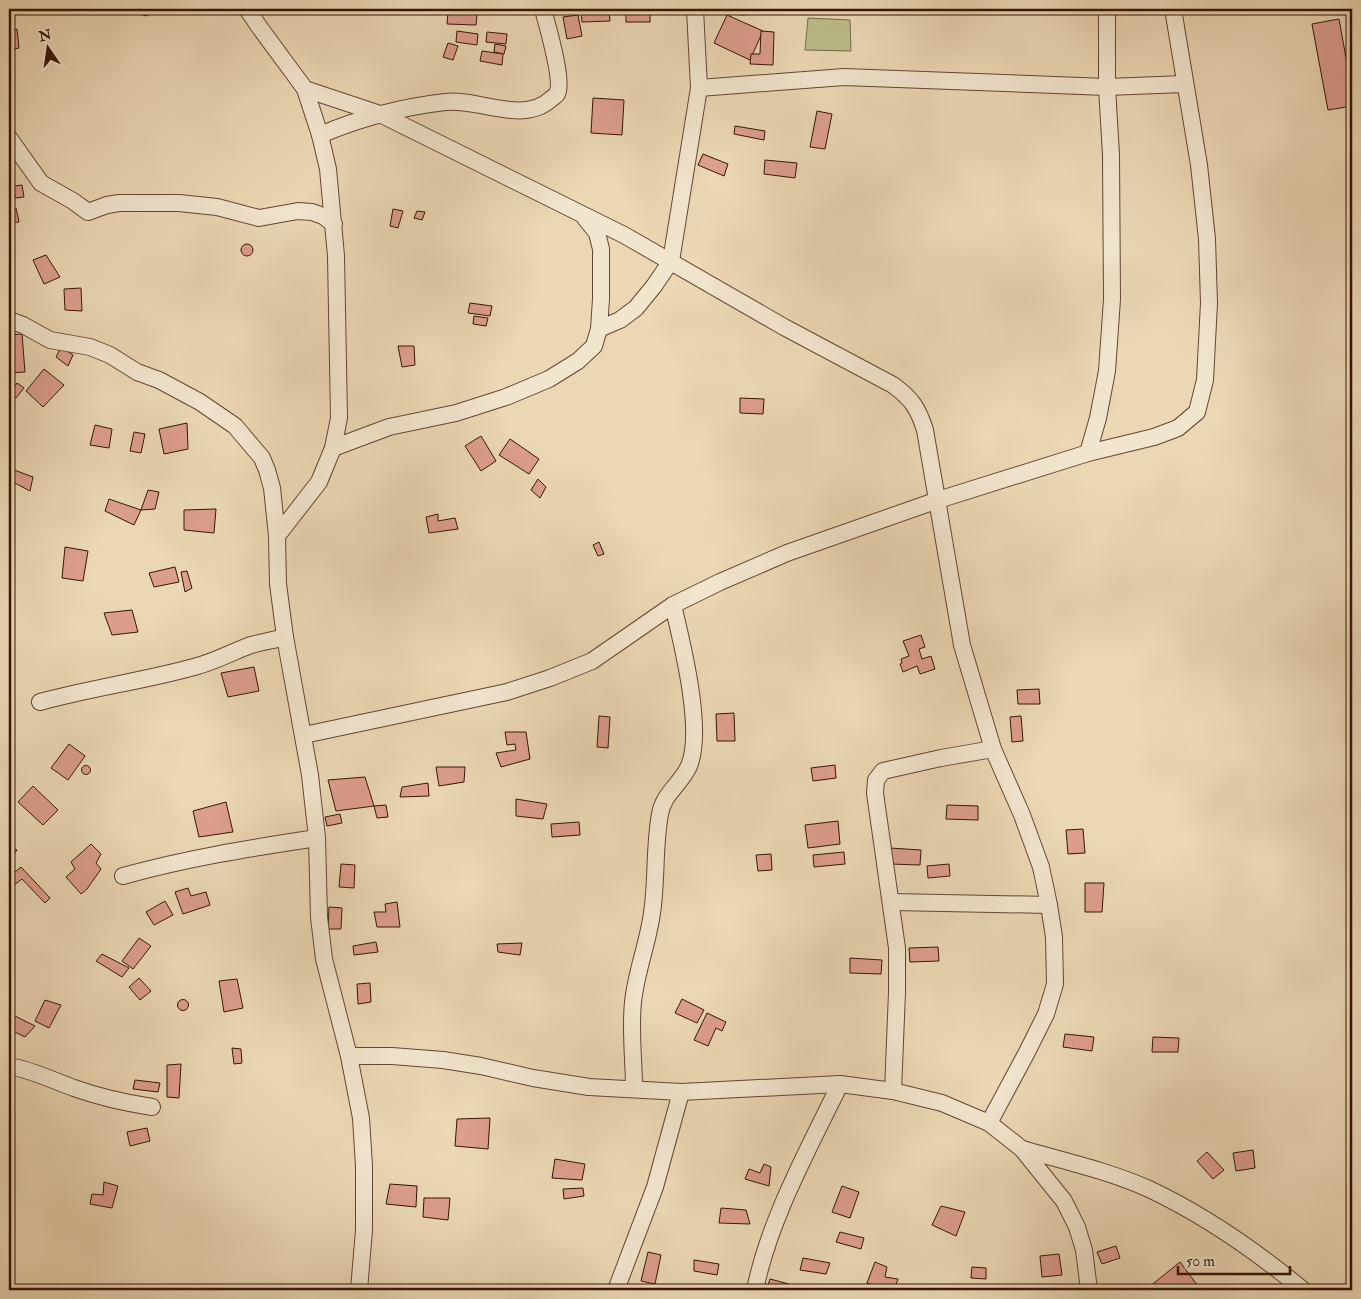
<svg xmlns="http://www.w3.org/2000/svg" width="1361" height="1299" viewBox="0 0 1361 1299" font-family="'IM FELL Double Pica',serif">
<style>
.green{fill:#bcbd8a;stroke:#796948}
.building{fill:#dc9e8d;stroke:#361505}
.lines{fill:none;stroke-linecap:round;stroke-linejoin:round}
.minor-casing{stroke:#634631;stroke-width:18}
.minor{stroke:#f2e5ce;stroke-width:16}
</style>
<rect width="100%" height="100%" fill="#ebd7b4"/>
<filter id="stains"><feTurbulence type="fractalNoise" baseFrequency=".004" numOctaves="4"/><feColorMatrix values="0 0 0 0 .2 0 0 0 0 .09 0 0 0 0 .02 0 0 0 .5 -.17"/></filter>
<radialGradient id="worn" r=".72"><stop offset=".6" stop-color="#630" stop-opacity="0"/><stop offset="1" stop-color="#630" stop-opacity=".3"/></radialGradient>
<polygon class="green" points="808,18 850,20 851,51 805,50"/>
<g class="building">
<polygon points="122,9 149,9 147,16"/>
<rect x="626" y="9" width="24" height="13"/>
<polygon points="731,9 745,9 745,15 731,14"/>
<polygon points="609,11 610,21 582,22 581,12"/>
<polygon points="448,12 477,14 476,25 447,24"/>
<polygon points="578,15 582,36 567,39 563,17"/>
<polygon points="727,15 763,31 750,60 714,43"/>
<polygon points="1339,19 1352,91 1352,106 1328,110 1312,24"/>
<polygon points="17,29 19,48 9,50 9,31"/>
<polygon points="457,31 478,34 477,45 456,42"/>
<polygon points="761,31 774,32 773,65 750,64 751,54 760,54"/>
<polygon points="487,32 507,34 506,44 486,42"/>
<polygon points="448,43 458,46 453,60 443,57"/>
<polygon points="495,44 506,46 504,54 494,52"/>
<polygon points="482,51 503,54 502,65 480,61"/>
<polygon points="593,98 624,100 622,135 591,133"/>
<polygon points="817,111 832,114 825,149 810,147"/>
<polygon points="735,126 765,131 764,140 734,134"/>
<polygon points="703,154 728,164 724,176 698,165"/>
<polygon points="765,160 797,163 795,178 764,174"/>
<polygon points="22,185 24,197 15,198 14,186"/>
<polygon points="16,208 19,222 9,223 9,209"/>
<polygon points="393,209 403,211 398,228 390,226"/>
<polygon points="417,211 425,212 422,220 414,218"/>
<circle cx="247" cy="250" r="6"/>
<polygon points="46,255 60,277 44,284 33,260"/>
<polygon points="81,288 82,311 65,310 64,289"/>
<polygon points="470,303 492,306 490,316 468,313"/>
<polygon points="474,316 488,318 486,326 473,324"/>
<polygon points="22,334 25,372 9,373 9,335"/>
<polygon points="398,346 414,346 415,365 402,367"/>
<polygon points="61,347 73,355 68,366 56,357"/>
<polygon points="44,369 64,385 43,407 26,391"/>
<polygon points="17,383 24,388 16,398 10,393"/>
<polygon points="740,398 764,399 763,414 740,413"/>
<polygon points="187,423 188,449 164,454 159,429"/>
<polygon points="95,425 112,429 109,448 90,445"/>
<polygon points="134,432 145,434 141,453 130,451"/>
<polygon points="481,436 496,461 481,471 465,446"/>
<polygon points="510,439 539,459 529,474 499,455"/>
<polygon points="9,468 33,477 30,491 9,480"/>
<polygon points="538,479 546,487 540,498 531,490"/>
<polygon points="148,490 159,492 155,509 141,510"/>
<polygon points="109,499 141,510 134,525 105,511"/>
<polygon points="216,509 214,533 184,530 184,510"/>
<polygon points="438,514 438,521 455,518 458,529 429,533 426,517"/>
<polygon points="599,542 604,554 598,556 593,545"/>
<polygon points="65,547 88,551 83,581 62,578"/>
<polygon points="175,567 179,582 154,587 149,573"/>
<polygon points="187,571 192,588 185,592 181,572"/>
<polygon points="132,610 138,632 112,635 104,613"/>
<polygon points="921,635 925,647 919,649 922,659 931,656 935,669 920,674 917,666 903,672 900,664 902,663 901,659 909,656 903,641"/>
<polygon points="254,667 259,691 228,697 221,673"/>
<polygon points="1039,689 1040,704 1018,704 1017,690"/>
<polygon points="734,713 735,741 717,741 716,714"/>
<polygon points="599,716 610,717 608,748 597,747"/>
<polygon points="1021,716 1023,741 1012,742 1010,717"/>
<polygon points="505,732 526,732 530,759 501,767 496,753 516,750 515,744 507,745"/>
<polygon points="69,744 85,756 68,780 51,768"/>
<polygon points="835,765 836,778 813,781 811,768"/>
<circle cx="86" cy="770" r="4.5"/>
<polygon points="436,767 465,767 464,782 439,786"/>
<polygon points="365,777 374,806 336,811 328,780"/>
<polygon points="428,783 429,796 400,797 402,787"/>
<polygon points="33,786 58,810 43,825 18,802"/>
<polygon points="516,799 547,804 543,819 516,816"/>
<polygon points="226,802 233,832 199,837 193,811"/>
<polygon points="386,805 388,817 377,818 374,806"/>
<polygon points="947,805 978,806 978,820 946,819"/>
<polygon points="340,814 342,823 327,826 325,817"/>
<polygon points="838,821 840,844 808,848 805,825"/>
<polygon points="579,822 580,835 552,837 551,824"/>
<polygon points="1083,829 1085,853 1068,854 1066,830"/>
<polygon points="91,844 101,854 96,863 101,869 87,889 81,894 66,877 75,869 71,862"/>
<polygon points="9,845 17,850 9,861"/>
<polygon points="890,848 921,850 920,865 890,864"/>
<polygon points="844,852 845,864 814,867 813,855"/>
<polygon points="771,854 772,870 758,871 756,855"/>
<polygon points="341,864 355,865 354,888 339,887"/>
<polygon points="949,864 950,876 928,878 927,866"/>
<polygon points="21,867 50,898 45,903 22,879 9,889 9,877"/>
<polygon points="1085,883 1104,883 1102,912 1085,912"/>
<polygon points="188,888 191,896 206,892 210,905 183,914 175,892"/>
<polygon points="165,901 173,915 154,925 146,912"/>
<polygon points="397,902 400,927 377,927 374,912 386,912 385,904"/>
<polygon points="329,907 342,908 341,929 328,929"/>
<polygon points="139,938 151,946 133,969 122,961"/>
<polygon points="376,942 378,952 354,955 353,946"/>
<polygon points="522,943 520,955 498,952 497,944"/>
<polygon points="938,947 939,961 910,962 909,948"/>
<polygon points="102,954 129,968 122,977 96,961"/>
<polygon points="850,958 882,960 881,974 850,973"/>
<polygon points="139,978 151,991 140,1000 129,987"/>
<polygon points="237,979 243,1008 224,1012 219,981"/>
<polygon points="370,983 371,1002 358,1004 357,984"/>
<polygon points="682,999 704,1010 697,1023 675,1013"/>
<circle cx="183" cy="1005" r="5.5"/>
<polygon points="45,1000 61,1005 49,1028 35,1021"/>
<polygon points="707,1013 726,1022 722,1031 716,1028 708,1046 694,1040"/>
<polygon points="13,1015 35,1026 25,1037 9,1029 9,1020"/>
<polygon points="1065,1034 1094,1037 1092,1051 1063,1047"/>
<polygon points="1153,1037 1179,1038 1178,1052 1152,1052"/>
<polygon points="232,1048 241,1049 242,1063 234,1064"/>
<polygon points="181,1064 179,1098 167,1097 167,1065"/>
<polygon points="135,1080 160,1083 158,1092 133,1089"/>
<polygon points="490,1118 488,1149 455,1146 457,1119"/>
<polygon points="147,1128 150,1141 130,1146 127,1132"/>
<polygon points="1253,1150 1255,1168 1236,1171 1233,1153"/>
<polygon points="1207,1152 1224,1170 1213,1179 1197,1161"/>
<polygon points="555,1159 585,1164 582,1180 552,1178"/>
<polygon points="764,1164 771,1167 769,1186 745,1179 749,1169 760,1173"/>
<polygon points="104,1182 118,1186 112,1208 90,1204 92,1194 103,1195"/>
<polygon points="390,1184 417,1186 416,1207 386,1204"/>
<polygon points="842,1186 859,1192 850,1218 832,1212"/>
<polygon points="583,1188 584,1196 564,1199 563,1189"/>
<polygon points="424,1198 450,1198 448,1220 423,1217"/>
<polygon points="941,1206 965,1212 956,1236 932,1225"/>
<polygon points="721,1208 746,1210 750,1224 719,1223"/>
<polygon points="840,1232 864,1238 861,1249 836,1242"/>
<polygon points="1116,1246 1120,1258 1102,1264 1097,1252"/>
<polygon points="648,1252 661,1255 655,1284 641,1281"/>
<polygon points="1059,1254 1062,1275 1042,1277 1040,1256"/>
<polygon points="803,1258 830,1263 826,1274 800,1270"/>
<polygon points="694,1260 719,1264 717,1275 694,1271"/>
<polygon points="875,1262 887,1267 885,1277 898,1279 894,1290 889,1290 867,1283"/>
<polygon points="1180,1262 1201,1290 1151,1290 1149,1287"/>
<polygon points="972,1267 986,1268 986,1279 971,1278"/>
<polygon points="770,1279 789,1284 785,1290 774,1290 767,1288"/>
</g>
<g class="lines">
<defs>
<g id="minor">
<polyline points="247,9 260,28 305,89 320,135 328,169 336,256 339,418 333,448 319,482 277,536"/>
<polyline points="699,88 844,77 1107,87 1184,84"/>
<path d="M 305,89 L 380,114 L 624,235 L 784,327 L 893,385 C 912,399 918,408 925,430 L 962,645 L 993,749 L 1022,815 L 1041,867 L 1049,905 L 1054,937 L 1055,984 L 1046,1014 L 1026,1054 L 989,1123"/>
<path d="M 320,135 C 360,118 402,107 445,102 C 479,98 523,125 551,99 C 553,97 556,96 557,94 C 564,81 547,25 543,9"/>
<polyline points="9,138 41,183 73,201 88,212 107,205 119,203 179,203 217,207 259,218 298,211 312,212 323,216 334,224"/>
<polyline points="9,320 23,325 50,340 90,347 110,355 137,372 159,380 200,402 235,426 262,458 267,470 272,488 277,536 278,584 285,637 310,775 317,838 319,917 324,959 349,1056 361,1118 364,1166 364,1230 359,1290"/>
<polyline points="599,329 620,320 636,308 654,286 671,261 699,88 695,9"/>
<polyline points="333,448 389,427 456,413 506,397 549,379 578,361 594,346 599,329 601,299 601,249 597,233 585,218"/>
<polyline points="1088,453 1098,418 1107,371 1112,299 1111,155 1107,87 1107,9"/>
<path d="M 40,702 C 91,688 143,681 194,667 C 214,662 232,652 251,645 C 262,642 274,640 285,637"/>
<polyline points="304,735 507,692 550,678 592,661 673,605 720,582 787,553 938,500 1088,453 1154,437 1178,428 1197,412 1205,380 1209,303 1207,239 1199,165 1173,9"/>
<path d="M 123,876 C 188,858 250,848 317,838"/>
<polyline points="892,902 1049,905"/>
<polyline points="349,1056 392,1056 443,1060 481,1066 533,1078 589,1087 681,1092 840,1084 893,1091 942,1103 989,1123 1022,1149 1064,1201 1077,1227 1084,1250 1089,1290"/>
<path d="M 9,1066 C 32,1070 52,1080 74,1088 C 99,1097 126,1103 152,1107"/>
<path d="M 634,1089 C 634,1061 630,1030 633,1002 C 636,972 648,943 652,913 C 657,880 654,846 660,814 C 663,794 681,784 689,766 C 704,730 682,643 673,605"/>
<polyline points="893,1091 897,992 897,948 875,793 876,780 883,771 941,758 993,749"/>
<path d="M 1022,1149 C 1064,1161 1109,1171 1149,1189 C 1204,1215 1256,1251 1303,1290"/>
<polyline points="616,1290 655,1187 681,1092"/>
<path d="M 755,1290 C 769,1220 809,1148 840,1084"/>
</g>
</defs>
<use href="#minor" class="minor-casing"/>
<use href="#minor" class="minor"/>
</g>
<rect width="1361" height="1299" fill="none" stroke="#ebd7b4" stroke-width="30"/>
<rect x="10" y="10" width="1341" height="1279" fill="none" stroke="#361505" stroke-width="2.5"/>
<rect x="15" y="15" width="1331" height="1269" fill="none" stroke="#361505"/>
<g transform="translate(48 48) rotate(347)" stroke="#f2e5ce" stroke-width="4" paint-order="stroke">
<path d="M0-4L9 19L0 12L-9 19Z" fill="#361505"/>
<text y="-8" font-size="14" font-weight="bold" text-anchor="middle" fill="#361505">N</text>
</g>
<path d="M1178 1266v8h112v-8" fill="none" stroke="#361505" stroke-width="2.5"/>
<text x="1186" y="1266" font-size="15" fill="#361505" stroke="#f2e5ce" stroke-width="4" paint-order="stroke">50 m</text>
<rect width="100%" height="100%" filter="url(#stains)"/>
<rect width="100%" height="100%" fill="url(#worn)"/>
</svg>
